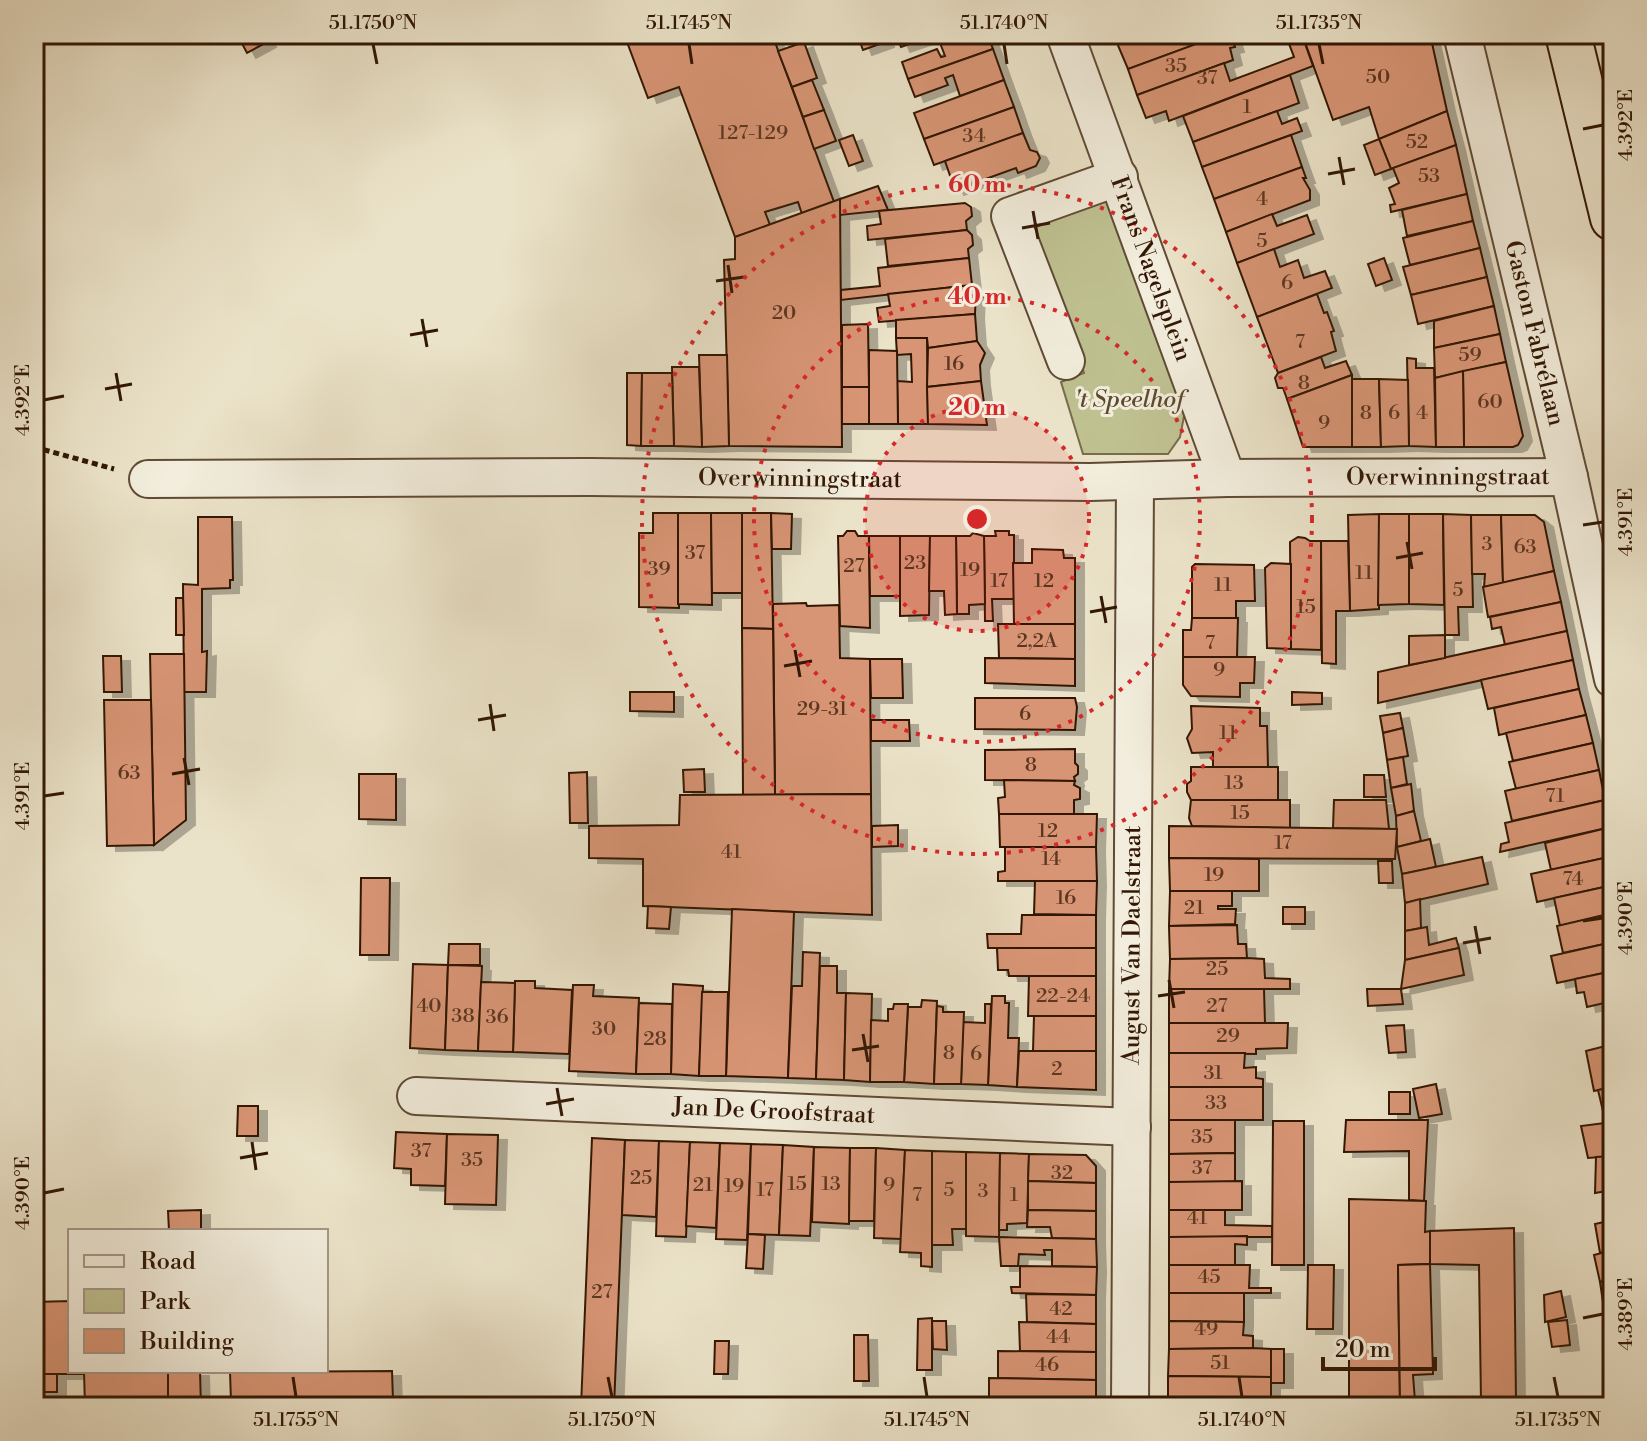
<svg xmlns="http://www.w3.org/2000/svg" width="1647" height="1441" viewBox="0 0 1647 1441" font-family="'Libre Bodoni',serif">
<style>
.green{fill:#bfc191;stroke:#786c4b;stroke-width:2}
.building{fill:#d89575;stroke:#321705;stroke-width:2;filter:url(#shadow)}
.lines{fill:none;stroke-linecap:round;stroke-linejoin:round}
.minor-casing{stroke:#604a36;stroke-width:40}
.trunk-casing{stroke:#321705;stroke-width:48}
.path{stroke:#321705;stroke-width:5;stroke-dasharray:6 4;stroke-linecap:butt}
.minor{stroke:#f2eddc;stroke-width:36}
.trunk{stroke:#ebe3c9;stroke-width:44}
.ticks{fill:none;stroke:#321705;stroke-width:3}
.ring{fill:none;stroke:#d62828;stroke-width:4;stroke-dasharray:4 8}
.labels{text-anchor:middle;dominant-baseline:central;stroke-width:6;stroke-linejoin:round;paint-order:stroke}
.number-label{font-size:20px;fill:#5c3621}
.street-label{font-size:24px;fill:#321705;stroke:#f2eddc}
.park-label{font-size:24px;font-style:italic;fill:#5c4a2f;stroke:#f2eddc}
.centre{fill:#d62828;stroke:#f2eddc;stroke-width:4}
.ring-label{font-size:24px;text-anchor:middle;font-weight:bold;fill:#d62828;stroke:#f2eddc;stroke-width:6;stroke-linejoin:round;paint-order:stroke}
.neatline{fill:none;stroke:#321705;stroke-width:3}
.ticks-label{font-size:20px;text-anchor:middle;fill:#321705}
</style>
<defs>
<filter id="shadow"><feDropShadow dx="9" dy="5" stdDeviation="0" flood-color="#0004"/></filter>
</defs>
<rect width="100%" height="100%" fill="#ebe3c9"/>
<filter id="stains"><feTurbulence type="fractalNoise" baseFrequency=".0025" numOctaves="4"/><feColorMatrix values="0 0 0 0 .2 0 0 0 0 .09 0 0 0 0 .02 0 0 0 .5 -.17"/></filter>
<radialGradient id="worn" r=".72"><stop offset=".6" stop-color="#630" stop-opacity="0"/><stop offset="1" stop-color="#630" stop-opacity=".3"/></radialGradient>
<polygon class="green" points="1112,194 1185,411 1180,437 1168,454 1083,454 1061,382 1084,373 1031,225"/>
<g class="building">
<polygon points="237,34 263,34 267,42 247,53"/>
<polygon points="624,34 772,34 834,202 802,214 798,202 765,212 770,225 735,237 679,87 648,98"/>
<polygon points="857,34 939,34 901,47 896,34 884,38 885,42 863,50"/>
<polygon points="987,34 993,49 908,79 902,62 937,49 941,57 945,56 937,35"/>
<polygon points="1114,34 1143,34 1117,43"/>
<polygon points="1143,34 1218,34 1219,36 1128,69 1117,43"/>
<polygon points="1223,34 1231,34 1235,47 1230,48 1233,60 1137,95 1128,69"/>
<polygon points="1302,34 1430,34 1447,111 1379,139 1369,107 1333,120"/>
<polygon points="1302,35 1313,66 1169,121 1166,111 1146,118 1137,95 1224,63 1230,81 1294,57 1288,41"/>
<polygon points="804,42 817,78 792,87 778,51"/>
<polygon points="993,49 1004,80 960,96 953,75 945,78 948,85 915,97 908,79"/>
<polygon points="1290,75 1299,103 1193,142 1183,116"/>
<polygon points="812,80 824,110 803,117 792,87"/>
<polygon points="1004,80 1014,107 924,139 914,113"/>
<polygon points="1014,107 1023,133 934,165 924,139"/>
<polygon points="824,110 836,141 814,149 803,117"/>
<polygon points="1277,111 1282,124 1297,118 1302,131 1202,167 1193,142"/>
<polygon points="1447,111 1456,145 1391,169 1379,139"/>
<polygon points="1023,133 1030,150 1037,152 1040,158 1036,166 1018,173 1016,168 955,190 945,161"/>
<polygon points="853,135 863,161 849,166 839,140"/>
<polygon points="1291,135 1302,167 1214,199 1202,167"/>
<polygon points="1379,139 1391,169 1375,175 1364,145"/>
<polygon points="1456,145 1467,194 1391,212 1390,205 1395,204 1389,188 1399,183 1393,168"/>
<polygon points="1302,167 1306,178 1303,178 1310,190 1310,200 1226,232 1214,199"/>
<polygon points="878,186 888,210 840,215 840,199"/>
<polygon points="1467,194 1473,221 1407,236 1402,210"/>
<polygon points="840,199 842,447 729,446 724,260 735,259 735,237"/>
<polygon points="965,203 971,207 972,216 966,221 967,230 868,240 867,226 881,224 879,211"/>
<polygon points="1272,214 1277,226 1307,215 1314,234 1237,263 1226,232"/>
<polygon points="1473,221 1480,248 1410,265 1403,238"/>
<polygon points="967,230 972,235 973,245 968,249 969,258 888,266 885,239"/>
<polygon points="1480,248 1487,277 1411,295 1403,267"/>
<polygon points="1274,249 1280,267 1298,260 1304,278 1325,271 1332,288 1257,317 1237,263"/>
<polygon points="969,258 972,285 841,300 841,290 880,286 878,268"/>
<polygon points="1384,258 1392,280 1376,286 1368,264"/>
<polygon points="1487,277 1494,306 1418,324 1411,295"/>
<polygon points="972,285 972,289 976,292 975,314 879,322 877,308 890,306 888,294"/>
<polygon points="1317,294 1324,313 1327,312 1334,331 1331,332 1336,351 1278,373 1257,317"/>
<polygon points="1494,306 1500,334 1434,348 1434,321"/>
<polygon points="975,314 977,341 928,348 927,338 896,338 896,320"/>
<polygon points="868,324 869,387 842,387 842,325"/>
<polygon points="1500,334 1506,362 1435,378 1434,348"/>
<polygon points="896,338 927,338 928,424 898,424 897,381 912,382 911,354 897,355"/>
<polygon points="977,341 985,353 980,365 981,381 927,387 928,348"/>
<polygon points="869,350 897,351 898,424 869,424"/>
<polygon points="699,355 727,355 729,446 702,447"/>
<polygon points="1321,357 1325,368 1346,361 1352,375 1287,399 1283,388 1278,388 1275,378 1278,373"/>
<polygon points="1407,358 1416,359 1416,368 1434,368 1436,447 1409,446"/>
<polygon points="1506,362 1523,436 1518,445 1513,447 1464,447 1463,371"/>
<polygon points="672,367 699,367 702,447 674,446"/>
<polygon points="1463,371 1464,447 1436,447 1435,378"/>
<polygon points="627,373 642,373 641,446 627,445"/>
<polygon points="642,373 672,373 674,446 641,446"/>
<polygon points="1352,375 1352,447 1303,447 1287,399"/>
<polygon points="1352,379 1379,379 1381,447 1352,447"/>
<polygon points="1379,379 1408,380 1409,446 1381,447"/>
<polygon points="981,381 987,425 928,424 927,387"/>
<rect x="842" y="387" width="27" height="37"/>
<polygon points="653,513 678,513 679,608 639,607 639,533 653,533"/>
<polygon points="678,513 711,513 712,605 678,604"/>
<polygon points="711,513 742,513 742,593 712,593"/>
<polygon points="742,513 771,513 773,629 742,628"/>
<polygon points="771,513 792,514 791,549 772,549"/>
<polygon points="1379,514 1379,609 1350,611 1348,515"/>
<polygon points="1379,514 1409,514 1409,604 1378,605"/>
<polygon points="1409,514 1443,514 1444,605 1409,604"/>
<polygon points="1443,514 1471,515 1473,607 1458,607 1459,635 1445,635"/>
<polygon points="1471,515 1501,515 1503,583 1484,587 1485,574 1472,574"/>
<polygon points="1501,515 1535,515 1544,522 1554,571 1503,583"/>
<polygon points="198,517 232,517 233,580 230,580 230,588 202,589 202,652 207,651 206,692 184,692 183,584 198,585"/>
<polygon points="847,531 855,531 858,536 869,536 870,628 840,626 838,536 843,536"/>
<polygon points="995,531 1009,531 1009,535 1014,535 1014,599 992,599 993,621 985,621 984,536 996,536"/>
<polygon points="973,533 984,536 985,604 969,605 969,614 957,614 956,536 970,536"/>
<polygon points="869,536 900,536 900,596 870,596"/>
<polygon points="900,536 930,536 929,615 900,616"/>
<polygon points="930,536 956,536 957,614 945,615 944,591 929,591"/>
<polygon points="1298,537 1305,538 1310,541 1321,541 1321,650 1291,649 1290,542"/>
<polygon points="1321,541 1348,541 1350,611 1336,611 1336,664 1322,663"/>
<polygon points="1032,549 1063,550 1064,558 1075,558 1075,624 1014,625 1013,563 1032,563"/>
<polygon points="1271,563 1291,564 1291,649 1267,648 1265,568"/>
<polygon points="1195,564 1254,565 1255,601 1236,601 1236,619 1192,618 1192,567"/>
<polygon points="1554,571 1561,602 1488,617 1483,587"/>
<polygon points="176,598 183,598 184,635 176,635"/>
<polygon points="1561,602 1567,631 1505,645 1501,627 1492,629 1490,617"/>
<polygon points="806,603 807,606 839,605 840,658 870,659 871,794 775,795 773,604"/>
<polygon points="1192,618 1238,618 1237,657 1183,657 1183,630 1191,630"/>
<polygon points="998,624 1075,624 1075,659 999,658"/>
<polygon points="742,628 773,629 775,795 743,795"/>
<polygon points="1567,631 1573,660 1378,703 1378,672"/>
<polygon points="1445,635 1445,658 1409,665 1409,636"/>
<polygon points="150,654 184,654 186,820 154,845"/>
<polygon points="103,656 121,656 122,692 104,692"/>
<polygon points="1183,657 1255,657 1254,683 1240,683 1240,697 1191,696 1183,685"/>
<polygon points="985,658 1075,659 1075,686 985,683"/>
<polygon points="870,659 902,659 903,698 871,698"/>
<polygon points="1573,660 1579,689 1488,709 1481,680"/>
<polygon points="1579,689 1586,715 1499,735 1494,708"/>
<polygon points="630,692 674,692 674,712 630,711"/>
<polygon points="1292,692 1322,693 1322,704 1292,705"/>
<polygon points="975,698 1075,698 1077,707 1075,730 975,729"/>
<polygon points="104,700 151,700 154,845 107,846"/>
<polygon points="1191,706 1260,708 1260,726 1267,726 1268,767 1213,767 1213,752 1192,753 1187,738 1192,729"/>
<polygon points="1400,713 1403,728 1383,733 1380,716"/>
<polygon points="1586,715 1593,743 1513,761 1506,733"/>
<polygon points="871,720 909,720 910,741 871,741"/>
<polygon points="1403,728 1408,756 1387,760 1383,733"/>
<polygon points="1593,743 1599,770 1516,789 1509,762"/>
<polygon points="1075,749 1075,763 1078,766 1078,774 1074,777 1075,781 985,780 985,750"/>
<polygon points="1403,757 1407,784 1391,788 1387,760"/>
<polygon points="1191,767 1278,767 1278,800 1191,800 1187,792 1187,784 1191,781"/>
<polygon points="704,769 705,792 684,792 683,770"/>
<polygon points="1599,770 1605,800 1512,821 1505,791"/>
<polygon points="587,772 588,823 570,823 569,773"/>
<polygon points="359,774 396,774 396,820 359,819"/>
<polygon points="1364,775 1384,775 1386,797 1364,797"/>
<polygon points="1004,780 1075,781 1074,785 1080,788 1080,799 1074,800 1074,814 999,814 998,798 1005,797"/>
<polygon points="1411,784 1414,811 1396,816 1391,788"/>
<polygon points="871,794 872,915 643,906 643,859 589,858 589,826 679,825 680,795"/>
<polygon points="1191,800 1290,800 1290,828 1192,826 1189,818"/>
<polygon points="1334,800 1386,800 1389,829 1333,828"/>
<polygon points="1605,800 1611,827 1500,852 1501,844 1509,842 1505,823"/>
<polygon points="1414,811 1421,841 1397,847 1396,816"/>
<polygon points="999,814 1097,814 1096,847 1000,847"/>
<polygon points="898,825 898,846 872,847 872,826"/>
<polygon points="1169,826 1397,829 1395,859 1169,858"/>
<polygon points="1611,827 1613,856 1551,870 1545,843"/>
<polygon points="1430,839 1436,867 1402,874 1397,847"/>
<polygon points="1005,847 1096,847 1097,881 998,881 998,872 1005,871"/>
<polygon points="1613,856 1613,885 1537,902 1531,874"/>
<polygon points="1482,857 1488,884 1405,903 1402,874"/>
<polygon points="1169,858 1259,859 1259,891 1170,891"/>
<polygon points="1378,861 1392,861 1393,883 1379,883"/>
<polygon points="361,878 390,878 389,955 360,955"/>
<polygon points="1035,881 1097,881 1096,915 1034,914"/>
<polygon points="1613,885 1613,913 1560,926 1554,898"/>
<polygon points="1170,891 1232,891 1232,906 1218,906 1218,909 1236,909 1235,924 1169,926"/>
<polygon points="1420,899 1421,928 1405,931 1405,903"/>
<polygon points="648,906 671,907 669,929 647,928"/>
<rect x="1283" y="907" width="22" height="17"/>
<polygon points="732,909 794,912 788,1078 726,1076"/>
<polygon points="1613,913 1613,942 1563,953 1557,926"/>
<polygon points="1022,915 1096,915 1096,948 988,948 987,934 1021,934"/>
<polygon points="1237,925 1238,944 1246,944 1247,958 1170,959 1169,926"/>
<polygon points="1427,927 1429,945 1456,938 1459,948 1405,960 1405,931"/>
<polygon points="1613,942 1613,971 1557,983 1551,956"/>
<polygon points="449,944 480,944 480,965 448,965"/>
<polygon points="997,948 1096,948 1096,976 1009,976 1008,970 998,970"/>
<polygon points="1459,948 1464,975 1401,989 1405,960"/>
<polygon points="803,952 820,953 816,1079 788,1078 792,986 802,986"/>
<polygon points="1247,958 1264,959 1265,978 1290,979 1290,989 1169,989 1170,959"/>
<polygon points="413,964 448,965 445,1050 410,1048"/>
<polygon points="448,965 482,966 478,1051 445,1050"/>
<polygon points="820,966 837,966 837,993 846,993 844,1080 816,1079"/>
<polygon points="1613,971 1613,1001 1587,1007 1584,992 1577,993 1575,979"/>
<polygon points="1029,976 1096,976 1096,1016 1028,1016"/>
<polygon points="515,981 535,981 535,988 572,990 569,1054 513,1052"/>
<polygon points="481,982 515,983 513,1052 478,1051"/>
<polygon points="673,984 703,986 699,1076 671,1074"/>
<polygon points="573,985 594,985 593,996 639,998 636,1074 569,1071"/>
<polygon points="1169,989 1264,989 1265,1023 1169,1023"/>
<polygon points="1367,989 1401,989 1403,1004 1368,1006"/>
<polygon points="702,992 728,992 726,1076 699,1076"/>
<polygon points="846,993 872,994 870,1082 844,1080"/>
<polygon points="992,996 1005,996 1005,1003 1009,1003 1008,1038 1019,1038 1017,1087 988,1085"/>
<polygon points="922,1000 937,1001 934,1084 904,1082 908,1007 921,1007"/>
<polygon points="639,1003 672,1004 671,1074 636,1074"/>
<polygon points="894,1004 908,1004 904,1082 870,1082 871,1020 888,1021 888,1009 893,1009"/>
<polygon points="985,1004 991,1004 988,1085 961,1084 963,1022 985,1023"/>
<polygon points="937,1006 943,1007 943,1012 964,1012 961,1084 934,1084"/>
<polygon points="1034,1016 1096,1016 1096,1051 1033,1051"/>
<polygon points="1169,1023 1288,1023 1287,1048 1256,1049 1256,1054 1169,1053"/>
<polygon points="1404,1025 1406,1052 1389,1053 1386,1026"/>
<polygon points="1613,1044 1613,1087 1594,1091 1586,1051"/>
<polygon points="1019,1051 1096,1051 1096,1090 1017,1087"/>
<polygon points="1169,1053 1245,1053 1244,1068 1256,1067 1256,1078 1263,1079 1263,1087 1169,1087"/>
<polygon points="1436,1084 1442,1114 1419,1118 1413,1089"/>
<rect x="1169" y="1087" width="94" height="33"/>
<polygon points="1613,1087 1613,1122 1606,1124 1598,1090"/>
<rect x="1389" y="1092" width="21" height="22"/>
<polygon points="238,1106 258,1106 258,1136 237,1136"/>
<polygon points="1169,1120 1235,1120 1235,1153 1169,1154"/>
<polygon points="1346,1120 1428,1120 1424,1201 1409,1200 1409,1151 1344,1152"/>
<polygon points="1273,1121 1304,1121 1304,1265 1272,1265"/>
<polygon points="1613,1122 1613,1156 1588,1158 1581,1126"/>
<polygon points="396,1132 447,1134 445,1186 411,1185 411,1169 394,1168"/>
<polygon points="447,1134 498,1135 496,1205 445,1204"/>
<polygon points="592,1138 625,1140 614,1407 581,1407"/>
<polygon points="625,1140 659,1141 656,1217 622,1215"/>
<polygon points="659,1141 690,1142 686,1237 656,1236"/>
<polygon points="690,1142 720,1143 716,1228 686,1226"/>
<polygon points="720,1143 751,1144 747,1240 716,1239"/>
<polygon points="751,1144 783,1145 779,1235 748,1234"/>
<polygon points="783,1145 814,1147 810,1236 779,1235"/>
<polygon points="814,1147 850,1148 849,1224 812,1222"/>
<polygon points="850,1148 876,1148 874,1221 849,1221"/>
<polygon points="876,1148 905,1150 901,1239 874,1238"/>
<polygon points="905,1150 932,1151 932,1267 921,1266 921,1253 900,1252"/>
<polygon points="932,1151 966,1152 966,1229 952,1229 953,1245 932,1245"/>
<polygon points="966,1152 1000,1153 999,1237 966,1236"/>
<polygon points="1000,1153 1029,1154 1027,1223 1007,1224 1007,1230 999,1230"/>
<polygon points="1235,1153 1235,1182 1169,1182 1169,1154"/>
<polygon points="1029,1154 1086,1155 1096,1166 1096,1183 1028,1181"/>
<polygon points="1613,1156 1613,1190 1595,1193 1596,1157"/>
<polygon points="1028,1181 1096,1183 1096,1211 1028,1210"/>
<polygon points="1242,1181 1242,1210 1169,1210 1169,1182"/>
<polygon points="1349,1199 1426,1201 1425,1232 1430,1231 1430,1264 1398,1265 1400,1407 1349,1407"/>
<polygon points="201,1210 201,1231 169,1231 168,1211"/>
<polygon points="1028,1210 1096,1211 1096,1239 1052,1238 1050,1227 1027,1227"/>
<polygon points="1169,1210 1225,1210 1225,1225 1272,1226 1272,1237 1169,1237"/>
<polygon points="1613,1220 1613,1250 1600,1253 1595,1224"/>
<polygon points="1514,1228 1516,1401 1481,1401 1479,1265 1430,1264 1430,1231"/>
<polygon points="748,1234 765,1235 763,1269 746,1268"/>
<polygon points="1247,1236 1247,1245 1235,1244 1235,1265 1169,1265 1169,1237"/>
<polygon points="999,1237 1096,1239 1097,1267 1052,1266 1052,1250 1044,1250 1045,1255 1019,1254 1018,1266 1001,1266"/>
<polygon points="1613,1250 1613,1279 1600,1282 1594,1255"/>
<polygon points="1430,1264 1433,1374 1413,1375 1415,1401 1400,1401 1398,1265"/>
<polygon points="1169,1265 1250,1265 1249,1288 1271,1288 1271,1293 1169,1293"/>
<polygon points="1308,1265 1334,1265 1333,1329 1307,1329"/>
<polygon points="1020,1266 1097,1267 1096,1295 1012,1293 1011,1287 1020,1287"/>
<polygon points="1613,1279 1613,1307 1604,1309 1600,1282"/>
<polygon points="1561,1291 1566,1317 1545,1322 1544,1295"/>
<polygon points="1169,1293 1244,1293 1244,1322 1169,1321"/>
<polygon points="1026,1294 1096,1295 1096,1324 1027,1322"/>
<polygon points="70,1301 70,1371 84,1371 84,1374 34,1374 34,1302"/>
<polygon points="932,1318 932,1370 917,1370 918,1319"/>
<polygon points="1567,1320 1570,1345 1552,1347 1548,1322"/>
<polygon points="932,1321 946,1321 947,1350 933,1349"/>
<polygon points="1169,1321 1244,1322 1243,1335 1253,1336 1253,1348 1169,1349"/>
<polygon points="1019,1322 1096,1324 1096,1352 1020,1351"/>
<polygon points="854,1335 868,1335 869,1381 854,1381"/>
<polygon points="715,1341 729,1341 728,1374 714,1374"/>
<polygon points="1253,1348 1271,1349 1271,1377 1168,1376 1169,1349"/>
<rect x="1271" y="1349" width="13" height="34"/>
<polygon points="998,1351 1096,1352 1096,1380 998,1378"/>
<polygon points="84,1371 168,1371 168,1407 85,1407"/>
<polygon points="168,1371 200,1371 201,1407 168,1407"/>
<polygon points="392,1371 393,1400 231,1401 230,1372"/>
<rect x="34" y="1374" width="23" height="18"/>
<polygon points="1168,1376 1271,1377 1271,1406 1168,1406"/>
<polygon points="989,1378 1096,1380 1096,1407 989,1405"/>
<polygon points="1435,1400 1490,1401 1490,1407 1435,1407"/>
<polygon points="376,1405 376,1407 270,1407 270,1406"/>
<polygon points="998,1405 1096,1407 998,1407"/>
</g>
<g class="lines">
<defs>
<g id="minor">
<path id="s1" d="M 1065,34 L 1227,478"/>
<path id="s2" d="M 1462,34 L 1569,477 L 1613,679"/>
<polyline points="1066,361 1010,216 1119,177"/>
<path id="s3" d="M 148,479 L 590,477 L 1090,482 L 1227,478 L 1569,477"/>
<path id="s4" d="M 416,1096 L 1132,1127"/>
<path id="s5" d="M 1130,1407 L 1135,481"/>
</g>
<polyline id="trunk" points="1568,34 1613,218"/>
</defs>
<use href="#minor" class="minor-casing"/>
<use href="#trunk" class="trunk-casing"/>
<polyline class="path" points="34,447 114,469"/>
<use href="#minor" class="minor"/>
<use href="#trunk" class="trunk"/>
</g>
<path class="ticks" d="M 373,44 L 377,64M 689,44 L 692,64M 1004,44 L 1007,64M 1319,44 L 1323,64M 1583,129 L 1603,125M 1339,157 L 1344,185M 1328,174 L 1355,169M 1033,211 L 1038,239M 1022,228 L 1050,223M 728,265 L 732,293M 716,281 L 744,277M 422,319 L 427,347M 410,335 L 438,330M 116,373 L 121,401M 105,389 L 132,384M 44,400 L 64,396M 1583,525 L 1603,522M 1407,542 L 1412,569M 1396,558 L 1423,553M 1101,596 L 1106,623M 1090,612 L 1117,607M 795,650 L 800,677M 784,666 L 812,661M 490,704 L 494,731M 478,720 L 506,715M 184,758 L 189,785M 172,774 L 200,769M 44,796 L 64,793M 1583,921 L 1603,918M 1475,926 L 1480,954M 1463,943 L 1491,938M 1169,980 L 1174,1008M 1158,996 L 1185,992M 863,1034 L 868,1062M 852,1050 L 879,1046M 557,1088 L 562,1116M 546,1104 L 574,1099M 252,1142 L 256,1170M 240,1158 L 268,1153M 44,1193 L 64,1189M 1583,1318 L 1603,1314M 293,1377 L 296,1397M 608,1377 L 612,1397M 924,1377 L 927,1397M 1239,1377 L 1242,1397M 1554,1377 L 1558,1397"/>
<circle cx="977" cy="519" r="112" fill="#d62828" fill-opacity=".12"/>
<g class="ring">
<circle cx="977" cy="519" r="112"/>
<circle cx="977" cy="519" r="223"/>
<circle cx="977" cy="519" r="335"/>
</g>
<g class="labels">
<g class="number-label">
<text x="1176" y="66">35</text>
<text x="1378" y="77">50</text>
<text x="1207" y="78">37</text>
<text x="1247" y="107">1</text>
<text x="753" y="133">127-129</text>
<text x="974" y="136">34</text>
<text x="1417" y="142">52</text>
<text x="1429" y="176">53</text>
<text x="1262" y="199">4</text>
<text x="1262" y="241">5</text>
<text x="1287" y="283">6</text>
<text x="784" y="313">20</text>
<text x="1300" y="342">7</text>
<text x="1470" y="355">59</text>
<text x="954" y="364">16</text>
<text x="1304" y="383">8</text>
<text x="1490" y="402">60</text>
<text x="1366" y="413">8</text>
<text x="1394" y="413">6</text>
<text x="1422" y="413">4</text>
<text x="1324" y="423">9</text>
<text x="1487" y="544">3</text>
<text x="1525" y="547">63</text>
<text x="695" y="553">37</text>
<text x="915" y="563">23</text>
<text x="854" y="566">27</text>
<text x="659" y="569">39</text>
<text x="970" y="570">19</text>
<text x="1364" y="573">11</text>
<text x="999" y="581">17</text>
<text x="1044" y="581">12</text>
<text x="1223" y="585">11</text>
<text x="1458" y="590">5</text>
<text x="1306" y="607">15</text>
<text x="1037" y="641">2,2A</text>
<text x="1210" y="643">7</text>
<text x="1219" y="670">9</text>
<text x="822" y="709">29-31</text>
<text x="1025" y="714">6</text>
<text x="1228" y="733">11</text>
<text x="1031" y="765">8</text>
<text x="129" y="773">63</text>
<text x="1234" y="783">13</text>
<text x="1555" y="796">71</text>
<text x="1240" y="813">15</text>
<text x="1048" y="831">12</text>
<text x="1283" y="843">17</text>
<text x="731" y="852">41</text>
<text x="1051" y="859">14</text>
<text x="1214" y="875">19</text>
<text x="1573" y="879">74</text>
<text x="1066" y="898">16</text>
<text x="1194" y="908">21</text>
<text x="1217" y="969">25</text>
<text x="1063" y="996">22-24</text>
<text x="429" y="1006">40</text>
<text x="1217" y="1006">27</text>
<text x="463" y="1016">38</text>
<text x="497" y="1017">36</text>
<text x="604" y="1029">30</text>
<text x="1228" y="1036">29</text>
<text x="655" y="1039">28</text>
<text x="949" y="1053">8</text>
<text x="976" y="1054">6</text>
<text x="1057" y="1069">2</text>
<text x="1213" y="1073">31</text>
<text x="1216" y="1103">33</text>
<text x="1202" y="1137">35</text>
<text x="421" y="1151">37</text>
<text x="472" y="1160">35</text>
<text x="1202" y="1168">37</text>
<text x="1062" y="1173">32</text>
<text x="641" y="1178">25</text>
<text x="797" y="1184">15</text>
<text x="831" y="1184">13</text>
<text x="703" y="1185">21</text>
<text x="889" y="1185">9</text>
<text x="734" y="1186">19</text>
<text x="765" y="1190">17</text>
<text x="949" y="1190">5</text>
<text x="983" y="1191">3</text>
<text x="917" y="1195">7</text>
<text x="1014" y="1195">1</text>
<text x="1197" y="1218">41</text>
<text x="1209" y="1277">45</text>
<text x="602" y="1292">27</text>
<text x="1061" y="1309">42</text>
<text x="1206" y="1329">49</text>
<text x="1058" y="1337">44</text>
<text x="1220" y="1363">51</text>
<text x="1047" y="1365">46</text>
</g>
<g class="street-label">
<text stroke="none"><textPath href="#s1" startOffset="250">Frans Nagelsplein</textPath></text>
<text stroke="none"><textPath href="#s2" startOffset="308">Gaston Fabrélaan</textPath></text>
<text stroke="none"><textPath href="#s3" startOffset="1300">Overwinningstraat</textPath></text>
<text stroke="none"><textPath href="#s3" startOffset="652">Overwinningstraat</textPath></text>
<text stroke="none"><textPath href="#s5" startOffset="462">August Van Daelstraat</textPath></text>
<text stroke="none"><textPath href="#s4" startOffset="358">Jan De Groofstraat</textPath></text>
</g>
<g class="park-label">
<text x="1129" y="400">'t Speelhof</text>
</g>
</g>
<circle cx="977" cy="519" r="12" class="centre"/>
<g class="ring-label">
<text x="977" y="192">60 m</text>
<text x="977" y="304">40 m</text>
<text x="977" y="415">20 m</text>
</g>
<rect width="1647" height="1441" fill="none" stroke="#ebe3c9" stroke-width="88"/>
<rect x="68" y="1229" width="260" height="144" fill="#f2eddc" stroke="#a59786" stroke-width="2"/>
<rect x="84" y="1255" width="40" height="12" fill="#f2eddc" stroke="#a59786" stroke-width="2"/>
<text x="140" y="1269" font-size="24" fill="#321705">Road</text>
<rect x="84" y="1289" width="40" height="24" fill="#bfc191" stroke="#a59786" stroke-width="2"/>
<text x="140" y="1309" font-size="24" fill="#321705">Park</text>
<rect x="84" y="1329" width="40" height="24" fill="#d89575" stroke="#a59786" stroke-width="2"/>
<text x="140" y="1349" font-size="24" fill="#321705">Building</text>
<path d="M1323 1357v12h112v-12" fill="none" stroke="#321705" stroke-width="4"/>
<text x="1335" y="1357" font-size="24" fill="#321705" stroke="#f2eddc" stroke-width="6" paint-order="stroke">20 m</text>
<rect x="44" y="44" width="1559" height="1353" class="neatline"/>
<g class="ticks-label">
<text x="373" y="29">51.1750°N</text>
<text x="689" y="29">51.1745°N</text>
<text x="1004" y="29">51.1740°N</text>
<text x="1319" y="29">51.1735°N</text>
<text transform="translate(1625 125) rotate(-90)" y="7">4.392°E</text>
<text transform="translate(22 400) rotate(-90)" y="7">4.392°E</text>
<text transform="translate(1625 522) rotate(-90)" y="7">4.391°E</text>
<text transform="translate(22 796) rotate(-90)" y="7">4.391°E</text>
<text transform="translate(1625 918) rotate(-90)" y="7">4.390°E</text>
<text transform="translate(22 1193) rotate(-90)" y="7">4.390°E</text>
<text transform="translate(1625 1314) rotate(-90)" y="7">4.389°E</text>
<text x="296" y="1426">51.1755°N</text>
<text x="612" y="1426">51.1750°N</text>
<text x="927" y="1426">51.1745°N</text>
<text x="1242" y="1426">51.1740°N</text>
<text x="1558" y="1426">51.1735°N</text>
</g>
<rect width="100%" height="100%" filter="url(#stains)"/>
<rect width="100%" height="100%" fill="url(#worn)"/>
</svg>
